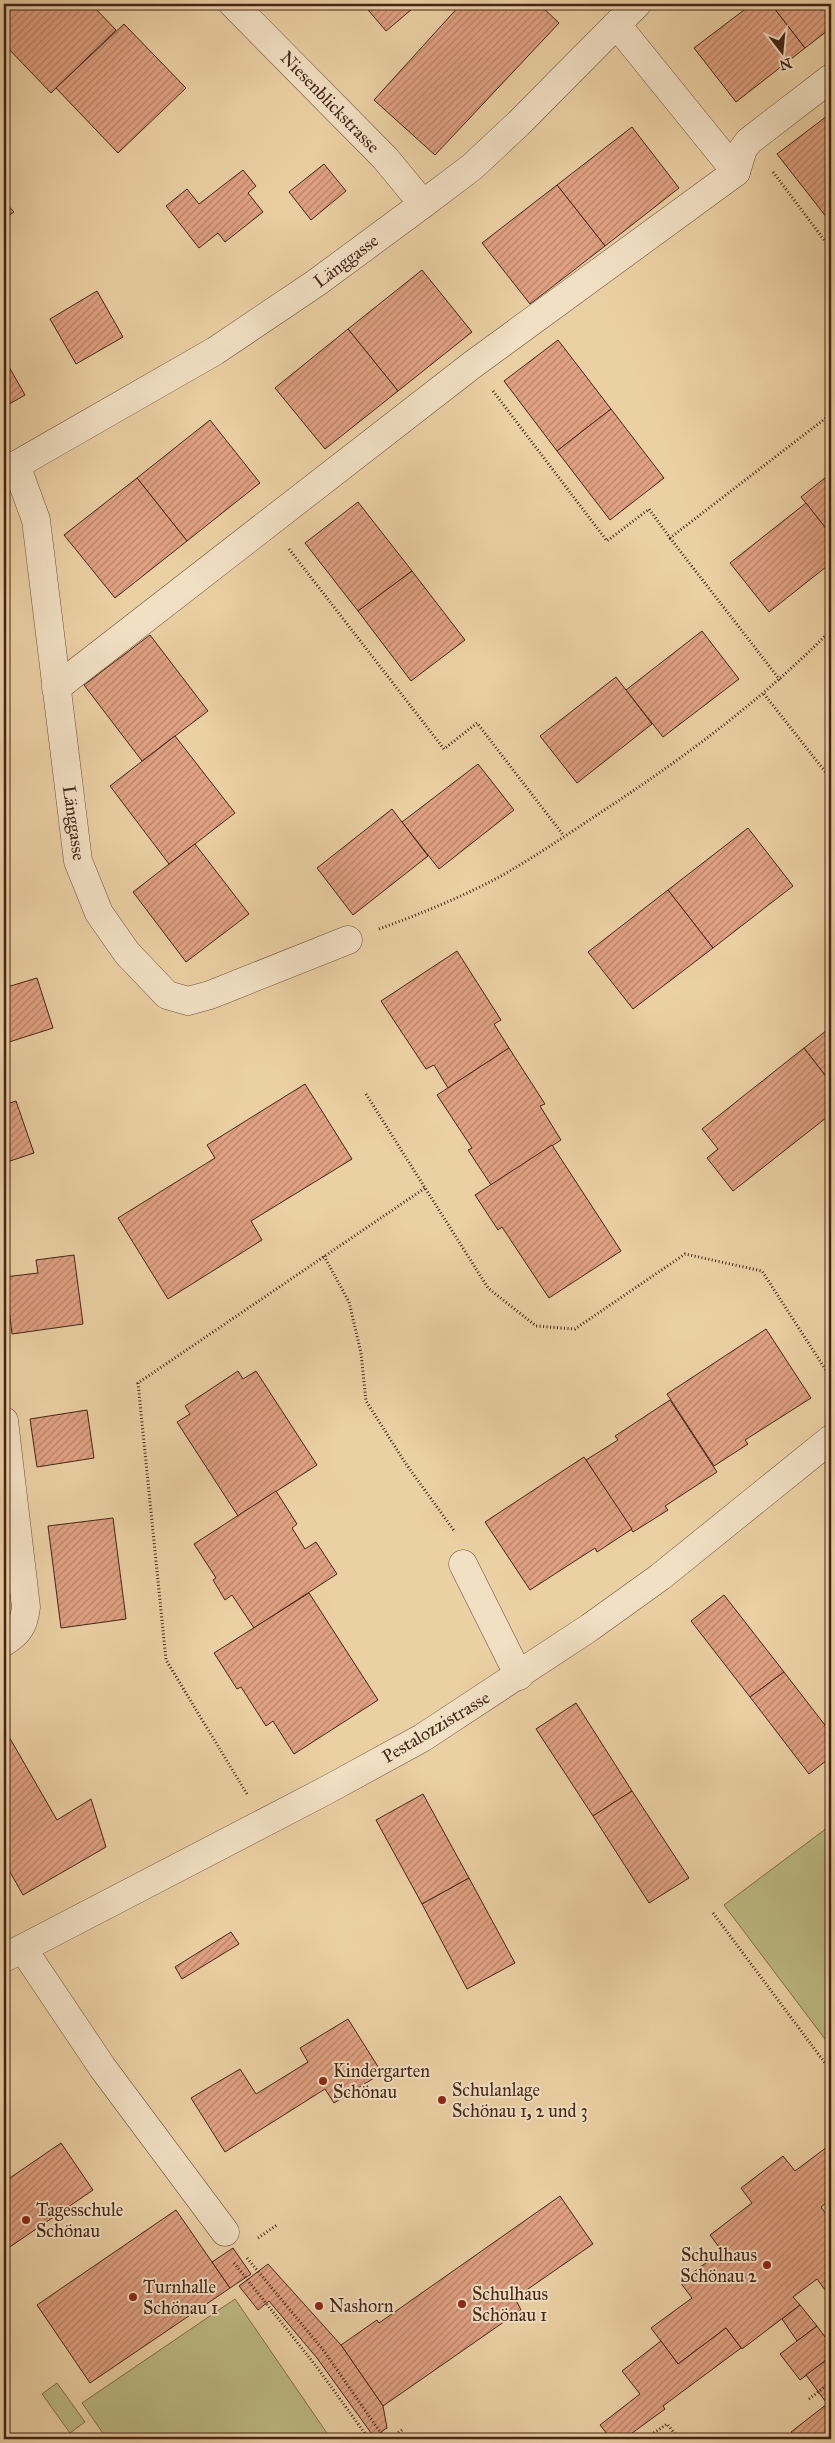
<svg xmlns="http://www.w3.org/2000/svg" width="835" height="2443" viewBox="0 0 835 2443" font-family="'IM FELL Great Primer',serif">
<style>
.garden{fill:#bcb982;stroke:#806e4c}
.building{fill:url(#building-hatch);stroke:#442417}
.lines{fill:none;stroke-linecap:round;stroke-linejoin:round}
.minor-casing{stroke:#6e4f3a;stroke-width:29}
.path{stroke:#442417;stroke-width:3;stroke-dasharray:1 2.5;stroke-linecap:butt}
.minor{stroke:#f2e0c4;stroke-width:28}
.poi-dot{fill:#8f2418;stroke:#f2e0c4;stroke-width:2}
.labels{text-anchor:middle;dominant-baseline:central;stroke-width:4;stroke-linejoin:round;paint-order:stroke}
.street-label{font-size:18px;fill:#442417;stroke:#f2e0c4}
.poi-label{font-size:18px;fill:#442417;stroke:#f2e0c4;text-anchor:start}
</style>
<defs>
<pattern id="building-hatch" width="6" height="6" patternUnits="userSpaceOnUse" patternTransform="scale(1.25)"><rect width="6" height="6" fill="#e0a182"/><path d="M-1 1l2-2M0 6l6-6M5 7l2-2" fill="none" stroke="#b78369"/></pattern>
</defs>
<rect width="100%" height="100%" fill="#ebd0a4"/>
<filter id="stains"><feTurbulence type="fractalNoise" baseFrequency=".004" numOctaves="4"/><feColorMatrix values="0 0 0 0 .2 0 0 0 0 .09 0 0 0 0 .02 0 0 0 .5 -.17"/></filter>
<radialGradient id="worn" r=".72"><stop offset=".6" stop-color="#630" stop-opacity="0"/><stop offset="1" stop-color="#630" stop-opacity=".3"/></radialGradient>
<g class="garden">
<polygon points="831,1825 831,2047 724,1905"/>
<polygon points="235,2299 331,2439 107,2439 82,2403"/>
<polygon points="57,2383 85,2422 70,2433 42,2394"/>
</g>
<g class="building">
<polygon points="14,4 91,4 116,30 51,93 4,44 4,13"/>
<polygon points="363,4 418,4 386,31"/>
<polygon points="461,4 539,4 559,23 435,155 374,100"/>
<polygon points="752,4 771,4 805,48 736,102 694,48"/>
<polygon points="771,4 831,4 831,28 805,48"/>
<polygon points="124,24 186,88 118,153 56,88"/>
<polygon points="831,113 831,223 777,154"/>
<polygon points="632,127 679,188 605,246 557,185"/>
<polygon points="324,164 346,191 311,220 289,192"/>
<polygon points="243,170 256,186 248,193 263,212 225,242 218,233 199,248 166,206 187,189 199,204"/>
<polygon points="557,185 605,246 530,304 482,243"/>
<polygon points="4,201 14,212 4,219"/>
<polygon points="422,270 472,332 398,391 348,329"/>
<polygon points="97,291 123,337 76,364 50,319"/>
<polygon points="348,329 398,391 325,449 275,388"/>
<polygon points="558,340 611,409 557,451 504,381"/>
<polygon points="4,358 25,395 4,407"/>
<polygon points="611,409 664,478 610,520 557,451"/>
<polygon points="210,420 260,483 187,541 137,478"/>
<polygon points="831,473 831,535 801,497"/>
<polygon points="137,478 187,541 115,598 64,535"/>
<polygon points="358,502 412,571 358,611 305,543"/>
<polygon points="806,503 831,535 831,563 769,612 730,563"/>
<polygon points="412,571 465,640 411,681 358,611"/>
<polygon points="702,631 739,679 663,737 626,690"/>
<polygon points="150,635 208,711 142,761 84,685"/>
<polygon points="616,677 652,724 577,783 540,736"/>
<polygon points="175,736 235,813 169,864 110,786"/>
<polygon points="478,764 514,810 439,869 402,822"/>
<polygon points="392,809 428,856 353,915 317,868"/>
<polygon points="748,828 793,886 713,948 668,890"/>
<polygon points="195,844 249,914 186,962 133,892"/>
<polygon points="668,890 713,948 633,1009 588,952"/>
<polygon points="457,951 501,1020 494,1024 509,1048 448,1088 434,1065 426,1069 381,1001"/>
<polygon points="37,978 53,1028 6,1043 4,1034 4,988"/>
<polygon points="831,1027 831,1083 804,1048"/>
<polygon points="509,1048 545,1104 540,1106 561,1140 491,1185 468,1150 472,1148 437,1095"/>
<polygon points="804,1048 831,1083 831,1114 733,1191 707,1158 718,1149 702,1129"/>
<polygon points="305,1084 352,1159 251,1221 262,1240 168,1299 118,1218 215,1158 207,1145"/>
<polygon points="16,1101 34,1153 4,1163 4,1105"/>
<polygon points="552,1145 621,1251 549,1298 502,1227 498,1230 475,1195"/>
<polygon points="74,1255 83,1324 12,1334 5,1277 38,1273 36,1260"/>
<polygon points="766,1329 811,1398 745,1440 748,1444 714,1466 667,1394"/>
<polygon points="238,1371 243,1379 256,1371 317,1465 238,1516 177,1422 190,1414 185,1406"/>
<polygon points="670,1400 717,1472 665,1506 668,1510 633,1532 586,1460 618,1440 615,1436"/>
<polygon points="87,1410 94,1458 37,1467 30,1419"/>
<polygon points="584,1457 632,1529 597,1552 595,1548 530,1590 485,1522"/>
<polygon points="276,1491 297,1524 292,1528 305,1549 316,1542 337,1574 254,1628 232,1595 225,1600 213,1580 216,1578 194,1544"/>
<polygon points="113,1518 126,1619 61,1628 48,1526"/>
<polygon points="309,1593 378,1700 294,1754 273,1721 266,1726 241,1687 237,1689 214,1653"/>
<polygon points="724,1595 784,1672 750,1697 691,1621"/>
<polygon points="784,1672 831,1733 831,1757 809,1774 750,1697"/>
<polygon points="576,1703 632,1791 593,1816 536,1729"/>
<polygon points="4,1728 57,1820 91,1799 106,1847 23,1895 5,1863 9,1860 4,1851"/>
<polygon points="632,1791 689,1878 649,1903 593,1816"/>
<polygon points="423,1794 469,1878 422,1904 376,1820"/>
<polygon points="469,1878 515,1963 467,1989 422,1904"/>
<polygon points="231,1932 239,1944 182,1979 175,1967"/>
<polygon points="348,2019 382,2073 334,2103 325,2089 225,2152 191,2098 240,2069 256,2094 308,2062 300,2048"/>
<polygon points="61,2143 93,2190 4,2251 4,2182"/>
<polygon points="831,2144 831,2199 821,2207 831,2221 831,2298 817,2279 793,2297 800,2305 742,2349 726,2328 678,2364 651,2328 692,2298 680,2282 722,2251 710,2235 752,2203 741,2188 783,2156 795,2171"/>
<polygon points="560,2196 593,2244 515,2298 521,2310 383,2406 341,2345 377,2320 379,2323"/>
<polygon points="176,2210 230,2288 90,2383 37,2305"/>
<polygon points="233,2248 251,2274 230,2288 212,2262"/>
<polygon points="268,2264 341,2345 383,2406 387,2428 374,2437 317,2358 269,2301 258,2310 239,2286"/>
<polygon points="800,2305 817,2326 797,2341 782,2319"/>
<polygon points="817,2326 831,2345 831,2356 800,2380 780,2354"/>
<polygon points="726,2328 741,2348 663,2406 665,2409 624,2439 611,2439 600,2425 640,2394 622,2371 661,2341 678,2364"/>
<polygon points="829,2358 831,2361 831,2409 806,2375"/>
<polygon points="827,2404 831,2409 831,2433 824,2439 797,2439 791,2432"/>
</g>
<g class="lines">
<defs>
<g id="minor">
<polyline points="233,4 385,158 423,204"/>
<polyline points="617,25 736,172"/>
<polyline points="16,465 36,520 78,861 99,913 127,953 167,995 188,1001 210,995 348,940"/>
<polyline points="4,472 215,351 316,283 423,204 472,167 518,124 637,4"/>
<polyline points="56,688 472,365 736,172 743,149 749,141 831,78"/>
<path d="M 4,1421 L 26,1607 C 24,1625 19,1633 4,1642"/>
<polyline points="463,1564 519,1676"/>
<polyline points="23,1949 102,2067 225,2232"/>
<polyline points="4,1958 325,1791 422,1738 589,1628 660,1577 831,1439"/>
</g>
</defs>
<use href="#minor" class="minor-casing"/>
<g class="path">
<polyline points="773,172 831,249"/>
<polyline points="493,391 607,541 649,509 670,538 831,414"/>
<polyline points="670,538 780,680"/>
<polyline points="289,549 444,749 477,723 564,836"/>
<polyline points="764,694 831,779"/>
<path d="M 379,929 C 420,914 462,897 501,876 C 538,855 574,830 609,807 C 689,754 764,698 831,630"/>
<polyline points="366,1094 488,1288 536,1326 575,1329 685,1254 762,1271 831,1378"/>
<polyline points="324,1256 349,1302 361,1353 366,1401 406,1464 455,1532"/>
<polyline points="247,1794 166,1660 138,1383 425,1188"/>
<polyline points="713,1913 831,2071"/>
<polyline points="258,2238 277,2225"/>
<polyline points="247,2258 324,2351 385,2439"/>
<polyline points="234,2263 316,2366 369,2439"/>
<polyline points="809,2399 831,2382"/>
<polyline points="777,2437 779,2439"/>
<polyline points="390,2439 402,2430"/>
<polyline points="645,2439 667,2424 679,2439"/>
</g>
<use href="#minor" class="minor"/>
</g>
<g class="poi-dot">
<circle cx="323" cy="2081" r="5"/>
<circle cx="442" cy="2100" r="5"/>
<circle cx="26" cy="2220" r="5"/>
<circle cx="767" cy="2265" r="5"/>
<circle cx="133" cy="2297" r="5"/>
<circle cx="462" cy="2304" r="5"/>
<circle cx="319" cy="2306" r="5"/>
</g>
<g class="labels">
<g class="street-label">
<text transform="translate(330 102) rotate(46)">Niesenblickstrasse</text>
<text transform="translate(346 261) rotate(-37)">Länggasse</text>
<text transform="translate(74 823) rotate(82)">Länggasse</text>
<text transform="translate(436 1727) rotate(-31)">Pestalozzistrasse</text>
</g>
<g class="poi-label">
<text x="333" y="2071">Kindergarten<tspan x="333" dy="21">Schönau</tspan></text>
<text x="452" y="2090">Schulanlage<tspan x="452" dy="21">Schönau 1, 2 und 3</tspan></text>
<text x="36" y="2210">Tagesschule<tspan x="36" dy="21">Schönau</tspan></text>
<text x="757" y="2255" text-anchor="end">Schulhaus<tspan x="757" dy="21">Schönau 2</tspan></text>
<text x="143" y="2287">Turnhalle<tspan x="143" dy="21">Schönau 1</tspan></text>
<text x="472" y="2294">Schulhaus<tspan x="472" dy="21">Schönau 1</tspan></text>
<text x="329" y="2306">Nashorn</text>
</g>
</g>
<rect width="835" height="2443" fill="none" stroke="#ebd0a4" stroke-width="20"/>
<rect x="5" y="5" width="825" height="2433" fill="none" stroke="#442417" stroke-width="2.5"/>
<rect x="10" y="10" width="815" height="2423" fill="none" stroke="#442417"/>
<g transform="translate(782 52) rotate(164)" stroke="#f2e0c4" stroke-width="4" paint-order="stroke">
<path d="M0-4L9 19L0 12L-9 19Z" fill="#442417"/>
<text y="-8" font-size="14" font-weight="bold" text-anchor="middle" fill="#442417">N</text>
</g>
<rect width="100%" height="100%" filter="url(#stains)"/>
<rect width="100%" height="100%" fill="url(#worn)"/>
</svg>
